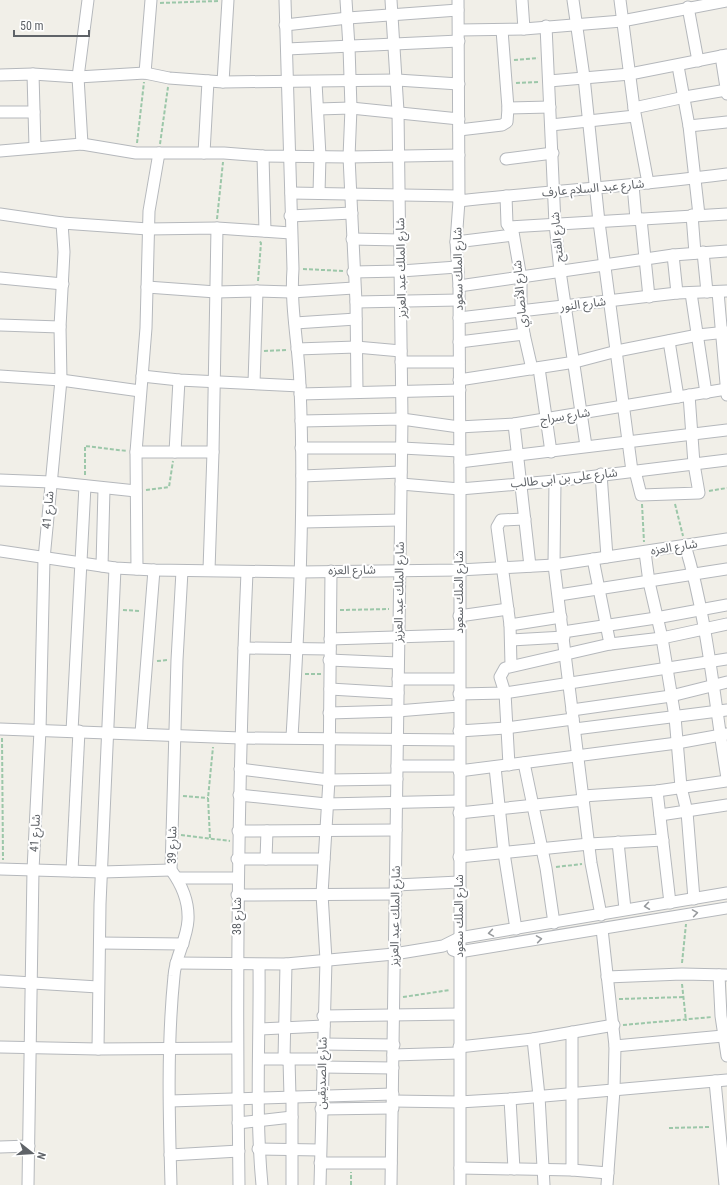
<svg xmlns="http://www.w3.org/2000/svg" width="727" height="1185" viewBox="0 0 727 1185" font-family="'Roboto Condensed','Noto Sans Arabic',sans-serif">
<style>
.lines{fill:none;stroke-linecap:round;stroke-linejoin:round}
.minor-casing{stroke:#b5b8bc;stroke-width:13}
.path{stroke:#9cc7a9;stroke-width:2;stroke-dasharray:4 2;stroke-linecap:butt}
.minor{stroke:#fff;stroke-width:11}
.oneway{stroke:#979a9d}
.labels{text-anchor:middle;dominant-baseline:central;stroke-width:4;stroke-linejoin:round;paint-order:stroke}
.street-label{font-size:12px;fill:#5f6368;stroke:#fff}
</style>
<rect width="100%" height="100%" fill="#f1efe8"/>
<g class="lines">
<defs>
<g id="minor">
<path d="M 285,0 L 293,269 C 290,308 299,347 300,387 C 305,504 299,620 292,737"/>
<polyline points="346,0 349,47 351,108 349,157 356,302 357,392"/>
<polyline points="458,0 459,201 456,242 459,286 460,489 460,1185"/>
<polyline points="522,0 524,29"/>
<polyline points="573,0 584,77 599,222 632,471"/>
<polyline points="620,0 634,108 648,183"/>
<polyline points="688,7 698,61"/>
<polyline points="285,25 348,18 458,10"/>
<polyline points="546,26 555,224 560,271 586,446"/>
<polyline points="459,30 524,29 622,21 727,1"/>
<polyline points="287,49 459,41"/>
<polyline points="721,56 727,94"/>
<polyline points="678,66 689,126 699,215"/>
<polyline points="145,73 151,0"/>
<polyline points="33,74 35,147"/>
<polyline points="0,75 33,74 78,77 145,73 169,78 223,82 397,80 459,84"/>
<polyline points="549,81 630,74 727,55"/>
<polyline points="223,82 228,0"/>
<polyline points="316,82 320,156 319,193"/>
<polyline points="508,108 550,107"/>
<polyline points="634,108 685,97 727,90"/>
<polyline points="318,109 351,108 459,119"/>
<polyline points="0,112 34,112"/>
<polyline points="551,125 635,116"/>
<polyline points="689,126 727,122"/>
<polyline points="459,130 502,125 507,122 508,108 502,30"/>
<polyline points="82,144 78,77 88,0"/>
<polyline points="0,151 82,144 136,153 224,153 263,156 349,157 459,155"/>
<polyline points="204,153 208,81"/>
<polyline points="263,156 265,231"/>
<polyline points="506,159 553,153"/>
<polyline points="633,185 636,219"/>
<polyline points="291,193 459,196"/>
<polyline points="506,196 507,224 513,232 521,278 521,312 524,334 532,369"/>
<path d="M 459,201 C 548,191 638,186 727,174"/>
<polyline points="0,214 62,223 64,252 60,327 61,380 44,559 40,730 33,870 28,1185"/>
<polyline points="692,215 695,253"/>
<polyline points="290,216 352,213"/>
<polyline points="641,219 649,297"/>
<polyline points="62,223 148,229 217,228 291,233"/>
<polyline points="509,227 727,214"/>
<polyline points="352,239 400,240"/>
<polyline points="456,242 513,235"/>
<polyline points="703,252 707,292"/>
<polyline points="673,255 677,293"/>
<polyline points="353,272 401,271 457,267"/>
<polyline points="0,278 63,284"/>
<polyline points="459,286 673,255 727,251"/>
<polyline points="147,287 216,292 257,291 291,292 354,288"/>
<polyline points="718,292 727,395"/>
<polyline points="691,293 706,393"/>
<polyline points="356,302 459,300"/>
<polyline points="459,318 677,293 727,291"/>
<polyline points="295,323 356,319"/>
<polyline points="0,325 60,327"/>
<polyline points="669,341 678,397"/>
<polyline points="459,342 524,334"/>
<polyline points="297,349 356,347 401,351"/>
<polyline points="401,362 459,362"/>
<polyline points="539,368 551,452"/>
<polyline points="0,376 61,380 140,391"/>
<polyline points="142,376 179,380 300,386"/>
<polyline points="459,380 575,362 617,351 698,335 727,332"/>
<polyline points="254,383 257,291"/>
<polyline points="300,394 460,390"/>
<polyline points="301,421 402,419 459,427 514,424 727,389"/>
<polyline points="514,424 530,566"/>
<polyline points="301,448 402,448 459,451"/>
<polyline points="136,452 213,452"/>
<polyline points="175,452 179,380"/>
<polyline points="460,462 727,430"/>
<polyline points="635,471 641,495 699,493 694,464 689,395"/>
<polyline points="601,474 607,557"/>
<polyline points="302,476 401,472"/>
<polyline points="0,480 51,482 136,491"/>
<polyline points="555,481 554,565 591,863 601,915"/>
<polyline points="401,484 460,489 555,481 727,460"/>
<polyline points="303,522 400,520"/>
<path d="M 685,545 C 708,621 714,700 727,778"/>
<polyline points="0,551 115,568 154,570 300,572 459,570 554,565 727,539"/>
<polyline points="645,552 649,582 662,638 675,717 681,787 687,812 694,899"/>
<polyline points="593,559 610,644"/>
<polyline points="102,566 104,489"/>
<polyline points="137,569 136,452 146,328 149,211 159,153"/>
<polyline points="209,570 213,452 217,228"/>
<polyline points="559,595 727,569"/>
<polyline points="459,616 508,609"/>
<polyline points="510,625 561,617"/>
<polyline points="563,632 656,618 727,605"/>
<polyline points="330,639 459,635"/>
<polyline points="511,640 564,637"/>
<polyline points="244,648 330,649"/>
<polyline points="329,660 398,663"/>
<polyline points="511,665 510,625 497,527 501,520 525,519"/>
<polyline points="398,679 459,679"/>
<polyline points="330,689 398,693"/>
<polyline points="459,694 505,693 727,659"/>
<polyline points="572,710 671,696 727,682"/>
<polyline points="329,713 397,711 459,706"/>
<polyline points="0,729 241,738 459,740"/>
<polyline points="575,729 727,710"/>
<polyline points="72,731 85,486"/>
<polyline points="459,731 506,728 573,719"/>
<polyline points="141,733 154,570"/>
<polyline points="524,763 546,868 554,923"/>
<polyline points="509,765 505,693 500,677 505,668 610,644 662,638 727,624"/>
<polyline points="397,766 459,766"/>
<polyline points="495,767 504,853 516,929"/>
<polyline points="240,769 329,780 397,779"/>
<polyline points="459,771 677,743 727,734"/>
<polyline points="657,791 670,903"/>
<polyline points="239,795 326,804 459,801"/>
<polyline points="583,796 657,791 727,781"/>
<polyline points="459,813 584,800"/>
<polyline points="660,815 727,805"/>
<polyline points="238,831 396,830"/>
<polyline points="618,842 625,909"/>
<polyline points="459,857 589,844 663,840"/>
<polyline points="237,859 324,859"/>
<polyline points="266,859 267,831"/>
<polyline points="0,869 102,872 171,870"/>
<polyline points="72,871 79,731"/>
<polyline points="177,878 237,878"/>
<polyline points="396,885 459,882"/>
<polyline points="237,895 396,894"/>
<polyline points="602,929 615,1046 614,1090 607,1185"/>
<polyline points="100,943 183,944"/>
<polyline points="453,950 459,952 727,908"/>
<polyline points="176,963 286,964 394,954 443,946 459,938 727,893"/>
<path d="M 259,965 C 260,1038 255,1112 262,1185"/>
<polyline points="719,975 721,1016 727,1056"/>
<polyline points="607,977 682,974 727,975"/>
<polyline points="0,981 98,987"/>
<polyline points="323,1016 459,1014"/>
<polyline points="260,1029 324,1026"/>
<polyline points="533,1039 539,1096 544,1185"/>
<polyline points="323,1044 394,1045"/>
<polyline points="615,1046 723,1036"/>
<polyline points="0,1047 98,1049 237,1048"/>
<polyline points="459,1047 533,1039 614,1025"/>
<polyline points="98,1049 100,904 115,568"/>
<polyline points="393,1055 459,1053"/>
<polyline points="259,1059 323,1059"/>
<polyline points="284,1059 286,964"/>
<polyline points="289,1059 290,1097"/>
<polyline points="322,1067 393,1068"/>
<polyline points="715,1081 725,1185"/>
<polyline points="510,1099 514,1169"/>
<polyline points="170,1101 393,1094"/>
<polyline points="393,1101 459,1102 510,1099 727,1080"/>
<polyline points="321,1109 393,1108"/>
<polyline points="238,1123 292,1117"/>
<polyline points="0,1147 29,1146"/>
<polyline points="258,1149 320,1150"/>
<polyline points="170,1155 239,1151"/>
<polyline points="320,1163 391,1163"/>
<polyline points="460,1168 572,1170 572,1032"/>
<polyline points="572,1170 608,1173"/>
<path d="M 171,1185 C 169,1116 167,1045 174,976 C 175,957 187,940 188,920 C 189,901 182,885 171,870 L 177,660 L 182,571"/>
<path d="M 239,1185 C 236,980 238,776 247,572"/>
<polyline points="292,1185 292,1097"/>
<polyline points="320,1185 326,960 322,894 329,780 331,571"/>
<polyline points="391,1185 402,419 398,111 391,0"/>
</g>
</defs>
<use href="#minor" class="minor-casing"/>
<g class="path">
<polyline points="160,3 218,1"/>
<polyline points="514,60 538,58"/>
<polyline points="516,83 538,82"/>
<polyline points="137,143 144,82"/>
<polyline points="160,144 168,87"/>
<polyline points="217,219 223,162"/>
<polyline points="303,269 344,271"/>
<polyline points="258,281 261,243 259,240"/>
<polyline points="264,351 288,350"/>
<polyline points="85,475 85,446 127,451"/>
<polyline points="146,490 169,487 173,461"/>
<polyline points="709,491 727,488"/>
<polyline points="642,504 644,542"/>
<polyline points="675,504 683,536"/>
<polyline points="123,610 141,611"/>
<polyline points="340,610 389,609"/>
<polyline points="157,661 168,660"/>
<polyline points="305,674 321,674"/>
<polyline points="2,738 3,860"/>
<polyline points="183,796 208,798"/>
<polyline points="181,835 230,841"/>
<polyline points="210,838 208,798 213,747"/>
<polyline points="556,867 582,864"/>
<polyline points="682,963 686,924"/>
<polyline points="682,984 686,1021"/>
<polyline points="403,997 450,990"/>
<polyline points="619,999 684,997"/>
<polyline points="623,1025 712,1017"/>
<polyline points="669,1128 710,1127"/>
<polyline points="351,1185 351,1172"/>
</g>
<use href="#minor" class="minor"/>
</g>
<defs><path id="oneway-chevron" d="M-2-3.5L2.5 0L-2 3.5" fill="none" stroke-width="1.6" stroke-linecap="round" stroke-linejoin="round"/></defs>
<g class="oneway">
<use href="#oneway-chevron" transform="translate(647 906) rotate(172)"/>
<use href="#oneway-chevron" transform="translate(695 913) rotate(-9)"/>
<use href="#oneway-chevron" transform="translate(491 933) rotate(171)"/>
<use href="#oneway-chevron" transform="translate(539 939) rotate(-9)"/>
</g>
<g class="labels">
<g class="street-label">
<text transform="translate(593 188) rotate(-5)">شارع عبد السلام عارف</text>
<text transform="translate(557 237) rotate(-95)">شارع الفتح</text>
<text transform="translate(401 268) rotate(-91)">شارع الملك عبد العزيز</text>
<text transform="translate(458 269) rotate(-91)">شارع الملك سعود</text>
<text transform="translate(520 294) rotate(-95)">شارع الأنصاري</text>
<text transform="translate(583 304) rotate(-7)">شارع النور</text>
<text transform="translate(565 416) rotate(-9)">شارع سراج</text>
<text transform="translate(564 478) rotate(-6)">شارع على بن ابى طالب</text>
<text transform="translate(48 510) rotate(-85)">شارع 41</text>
<text transform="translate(674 547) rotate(-9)">شارع العزه</text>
<text transform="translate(352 570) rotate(-1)">شارع العزه</text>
<text transform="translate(399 592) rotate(-89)">شارع الملك عبد العزيز</text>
<text transform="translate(459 592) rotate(-90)">شارع الملك سعود</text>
<text transform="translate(35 833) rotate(-87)">شارع 41</text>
<text transform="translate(172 845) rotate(-89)">شارع 39</text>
<text transform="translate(237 916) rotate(-90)">شارع 38</text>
<text transform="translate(395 916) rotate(-89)">شارع الملك عبد العزيز</text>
<text transform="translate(459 916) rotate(-90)">شارع الملك سعود</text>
<text transform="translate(322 1073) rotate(-89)">شارع الصديقين</text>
</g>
</g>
<g transform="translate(32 1153) rotate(107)" stroke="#ffffff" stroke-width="3" paint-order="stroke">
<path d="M0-3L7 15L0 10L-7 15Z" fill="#5f6368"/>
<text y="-6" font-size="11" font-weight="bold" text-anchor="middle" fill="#5f6368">N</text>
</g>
<path d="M14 30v6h75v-6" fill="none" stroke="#5f6368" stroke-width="2"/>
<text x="20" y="30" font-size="12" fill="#5f6368" stroke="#ffffff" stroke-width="3" paint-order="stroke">50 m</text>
</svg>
